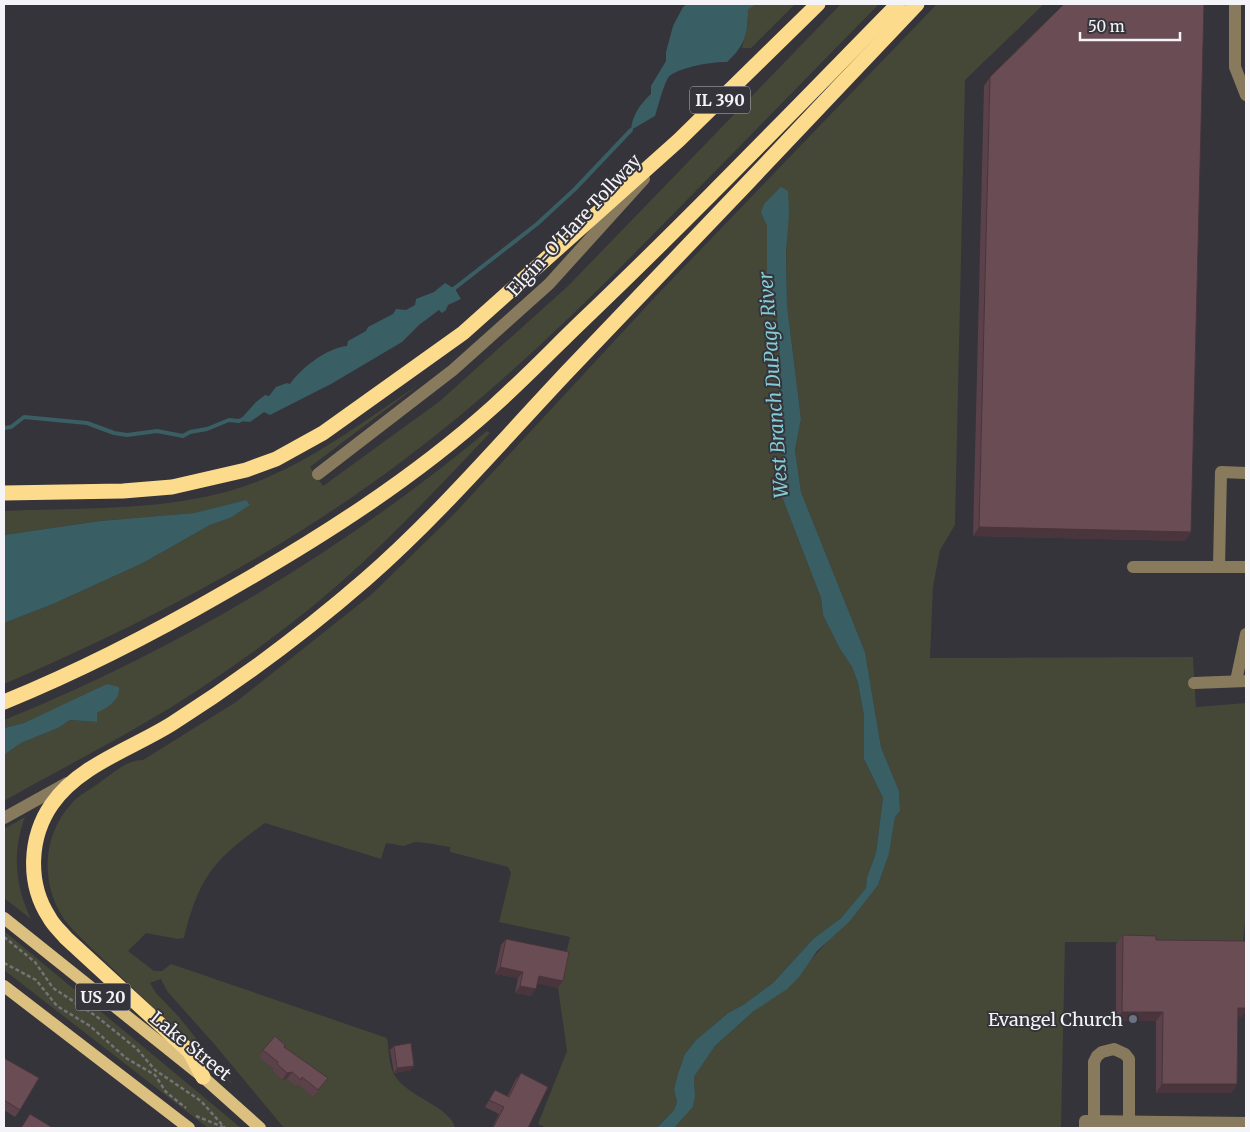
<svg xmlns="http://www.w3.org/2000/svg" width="1250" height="1132" viewBox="0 0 1250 1132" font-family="Merriweather,serif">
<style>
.green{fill:#454737}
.water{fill:#395e64}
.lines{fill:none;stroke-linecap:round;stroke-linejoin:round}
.stream{stroke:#395e64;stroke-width:4}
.path{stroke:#737378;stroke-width:2.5;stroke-dasharray:4 2.5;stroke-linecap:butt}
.minor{stroke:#887b5d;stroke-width:12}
.major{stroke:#dcc080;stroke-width:12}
.highway{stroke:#fddb8d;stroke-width:15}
.wall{fill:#5b4149}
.shaded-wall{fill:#4a353c}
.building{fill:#6a4c55;stroke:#4a353c}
.worship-dot{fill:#6b7280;stroke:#34343a;stroke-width:2}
.labels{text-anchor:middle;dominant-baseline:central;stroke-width:4;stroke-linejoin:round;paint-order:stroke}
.shield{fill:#34343a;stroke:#bababf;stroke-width:1}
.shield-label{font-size:16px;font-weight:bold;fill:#f4f4f8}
.street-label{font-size:18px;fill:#f4f4f8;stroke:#34343a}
.poi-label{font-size:18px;fill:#f4f4f8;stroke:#34343a;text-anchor:end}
.water-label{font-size:19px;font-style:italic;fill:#84cdd7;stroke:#34343a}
</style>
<rect width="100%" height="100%" fill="#34343a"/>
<g class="green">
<polygon points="756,4 795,4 751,48 742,48 748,23 748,10"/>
<path d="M 841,4 L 879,4 C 813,71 748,138 682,205 C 595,294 505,384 405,459 C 282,552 145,624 4,684 L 4,623 L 53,604 L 143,563 L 210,525 L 230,518 L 246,500 L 194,513 L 100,521 L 4,535 L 4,511 C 91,507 184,513 266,478 C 322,454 371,416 421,383 L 310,467 L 323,486 L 440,401 L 568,286 Z"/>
<path d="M 937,4 L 1044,4 L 965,80 L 955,525 L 940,550 L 933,587 L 930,658 L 1193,657 L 1196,707 L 1246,703 L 1246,911 L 1243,943 L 1065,942 L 1061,1128 L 674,1128 L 693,1107 L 695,1097 L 694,1077 L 715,1046 L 808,963 L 878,885 L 889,854 L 895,817 L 900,811 L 899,791 L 881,747 L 865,652 L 801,492 L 795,450 L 801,419 L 787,305 L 786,235 L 762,212 L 767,226 L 767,283 L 777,317 L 779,347 L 782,403 L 777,417 L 784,463 L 782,497 L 821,598 L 823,615 L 840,649 L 852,667 L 858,683 L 864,716 L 864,759 L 883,798 L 876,853 L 867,877 L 866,888 L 841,918 L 813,939 L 773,983 L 743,1005 L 728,1013 L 696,1040 L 685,1054 L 674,1090 L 677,1102 L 674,1110 L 657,1128 L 547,1128 L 538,1124 L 567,1051 L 558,988 L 570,937 L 499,922 L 511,873 L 508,867 L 450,852 L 450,847 L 426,843 L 415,842 L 404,846 L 386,843 L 381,859 L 265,823 C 214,860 200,875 184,938 L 178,939 L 146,933 L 128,951 L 154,971 L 162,971 L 171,964 L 387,1038 C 389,1049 389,1067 395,1076 C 408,1097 451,1107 455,1128 L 284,1128 L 215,1045 L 167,991 L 161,979 L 150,983 L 156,993 L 179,1017 L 234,1086 L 82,939 C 76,933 69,926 64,919 C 40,883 42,835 72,803 C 79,795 91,789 99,783 C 112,774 126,760 143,760 L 236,702 L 372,594 L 454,514 L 656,296 Z"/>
<path d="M 487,431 L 490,433 C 448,477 407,521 362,563 C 312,610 255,652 198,690 C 136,731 69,764 4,801 L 4,755 L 21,743 L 58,728 L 70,720 L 97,722 L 75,701 L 24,723 L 4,728 L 4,720 C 179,649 341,552 487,431 Z"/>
<path d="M 25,817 C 12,852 15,885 31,919 L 4,898 L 4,829 Z"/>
<polygon points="4,931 241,1128 208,1128 4,970"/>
</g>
<g class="water">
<path d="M 687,4 L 756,4 L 748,10 C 748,33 745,46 727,62 C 715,61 673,68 668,78 C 662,89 659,104 655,116 L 631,130 C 632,116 640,104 651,94 L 651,86 L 666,61 L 666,52 L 673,26 L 683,7 Z"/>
<polygon points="781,187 788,191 789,213 786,251 787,305 801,419 795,450 801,492 865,652 881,747 899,791 900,811 895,817 889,854 878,885 849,922 817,951 799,977 787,989 754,1011 715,1046 694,1077 695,1097 693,1107 674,1128 657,1128 674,1110 677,1102 674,1090 678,1074 685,1054 696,1040 728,1013 743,1005 773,983 813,939 841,918 866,888 867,877 876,853 883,798 864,759 864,716 858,683 852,667 840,649 823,615 821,598 782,497 784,463 777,417 782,403 779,347 777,317 767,283 767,226 761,212 764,204"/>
<path d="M 445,283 L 455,289 L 461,299 L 448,305 L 446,310 L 442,313 L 439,310 L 419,325 L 402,342 L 331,384 L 270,415 L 264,412 L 250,422 L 239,421 L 256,402 L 265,395 L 269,396 L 276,387 L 287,383 L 290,384 C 302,367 327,348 347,346 L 348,341 L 366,331 L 368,327 L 393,314 L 396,309 L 406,310 L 415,305 L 416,299 L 434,292 Z"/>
<polygon points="246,500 250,505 230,518 210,525 143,563 53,604 4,623 4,535 100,521 194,513"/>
<path d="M 107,684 L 119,687 C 120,701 108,707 97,713 L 97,722 L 70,720 L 58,728 L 21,743 L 4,755 L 4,728 L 24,723 Z"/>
</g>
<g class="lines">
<g class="stream">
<polyline points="451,291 537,224 575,189 631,130"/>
<polyline points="4,428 11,427 24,417 87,423 114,433 127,435 157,431 183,436 190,432 207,429 229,420 239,421 243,419"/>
</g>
<g class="path">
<polyline points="4,937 35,962 53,988 96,1016 137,1049 155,1070 201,1101 225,1128"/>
<polyline points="4,963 36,980 57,1006 90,1026 126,1058 155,1075 166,1092 186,1108"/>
<polyline points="196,1116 223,1127"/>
</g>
<g class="minor">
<polyline points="1235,4 1235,67 1246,95"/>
<polyline points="318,474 453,370 549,284 644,179"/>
<polyline points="1133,567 1246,567"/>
<polyline points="1219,567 1221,472 1246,473"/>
<polyline points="1236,681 1246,634"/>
<polyline points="1194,683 1246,681"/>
<polyline points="4,818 67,783"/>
<polyline points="1094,1121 1094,1062 1097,1056 1102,1052 1114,1049 1125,1054 1129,1059 1129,1121"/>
<polyline points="1085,1128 1085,1121 1246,1123"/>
</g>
<g class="major">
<polyline points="4,918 203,1077 260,1128"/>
<polyline points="4,986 189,1128"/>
</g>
<g class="highway">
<polyline points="4,493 123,491 172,487 246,470 276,459 323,433 463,333 679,140 818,4"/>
<path d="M 4,702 C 80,671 154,633 225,592 C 320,538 413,479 494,406 C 524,379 552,350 581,322 C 690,218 793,111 898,4"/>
<path d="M 203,1077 L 190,1052 L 66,938 C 60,931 53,925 49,917 C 27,883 29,837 52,804 C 80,764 134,748 173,723 C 242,679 305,632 366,579 C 438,516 501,442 567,372 C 684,250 801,127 917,4"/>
</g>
</g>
<g class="wall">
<polygon points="990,77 1191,532 1185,541 973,536 984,86"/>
<polygon points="1123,935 1156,940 1242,1017 1238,1017 1237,1084 1231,1093 1156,1093 1156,1021 1116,1021 1116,944"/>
<polygon points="506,939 563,981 558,988 537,983 531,996 515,993 518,978 495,974 501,945"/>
<polygon points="394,1046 411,1070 394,1073 390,1050"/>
<polygon points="284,1047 323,1085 313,1097 298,1084 296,1086 287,1079 282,1080 273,1071 274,1069 259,1057 263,1050"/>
<polygon points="4,1058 20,1110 15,1117 4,1110"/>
<polygon points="521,1073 528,1128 492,1128 499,1114 485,1107 495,1090 507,1097 516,1079"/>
</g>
<g class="shaded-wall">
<polygon points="979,527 1191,532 1185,541 973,536"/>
<polygon points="500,967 523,972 518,978 495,974"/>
<polygon points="539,976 563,981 558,988 534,983"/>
<polygon points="520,986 536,989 531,996 515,993"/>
<polygon points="1238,1008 1246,1008 1246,1011 1242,1017 1232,1017"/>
<polygon points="1122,1012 1163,1012 1156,1021 1116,1021"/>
<polygon points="414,1066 411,1070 394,1073 397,1068"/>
<polygon points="292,1072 287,1079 282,1080 287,1073"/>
<polygon points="1162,1084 1237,1084 1231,1093 1156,1093"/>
</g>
<g class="building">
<polygon points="1064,4 1204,4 1191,532 979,527 990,77"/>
<polygon points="1123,935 1156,936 1156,940 1246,941 1246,1008 1238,1008 1237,1084 1162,1084 1163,1012 1122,1012"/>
<polygon points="506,939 569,952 563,981 539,976 536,989 520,986 523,972 500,967"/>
<polygon points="275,1036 285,1045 284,1047 328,1078 318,1090 302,1077 301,1080 292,1072 287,1073 277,1064 278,1062 263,1050"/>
<polygon points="411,1043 414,1066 397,1068 394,1046"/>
<polygon points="4,1058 39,1078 20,1110 4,1100"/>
<polygon points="521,1073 548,1087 528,1128 493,1128 504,1107 489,1100 495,1090 509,1097"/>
<polygon points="30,1114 53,1128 21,1128"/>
</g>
<circle class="worship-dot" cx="1133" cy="1019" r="5"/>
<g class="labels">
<g class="shield">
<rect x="690" y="86.5" width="60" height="27" rx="4"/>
<rect x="75.5" y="983.5" width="55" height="27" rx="4"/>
</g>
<g class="shield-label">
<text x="720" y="100">IL 390</text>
<text x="103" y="997">US 20</text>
</g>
<g class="street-label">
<text transform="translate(574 225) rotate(-47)">Elgin-O'Hare Tollway</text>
<text transform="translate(191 1046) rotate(39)">Lake Street</text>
</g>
<g class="poi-label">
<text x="1123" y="1019">Evangel Church</text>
</g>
<g class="water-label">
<text transform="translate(773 385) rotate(-94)">West Branch DuPage River</text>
</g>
</g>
<rect width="1250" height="1132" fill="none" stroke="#f4f4f8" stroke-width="10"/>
<path d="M1080 32v8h100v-8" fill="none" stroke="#f4f4f8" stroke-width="2.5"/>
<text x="1088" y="32" font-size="15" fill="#f4f4f8" stroke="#34343a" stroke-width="4" paint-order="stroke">50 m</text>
</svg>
